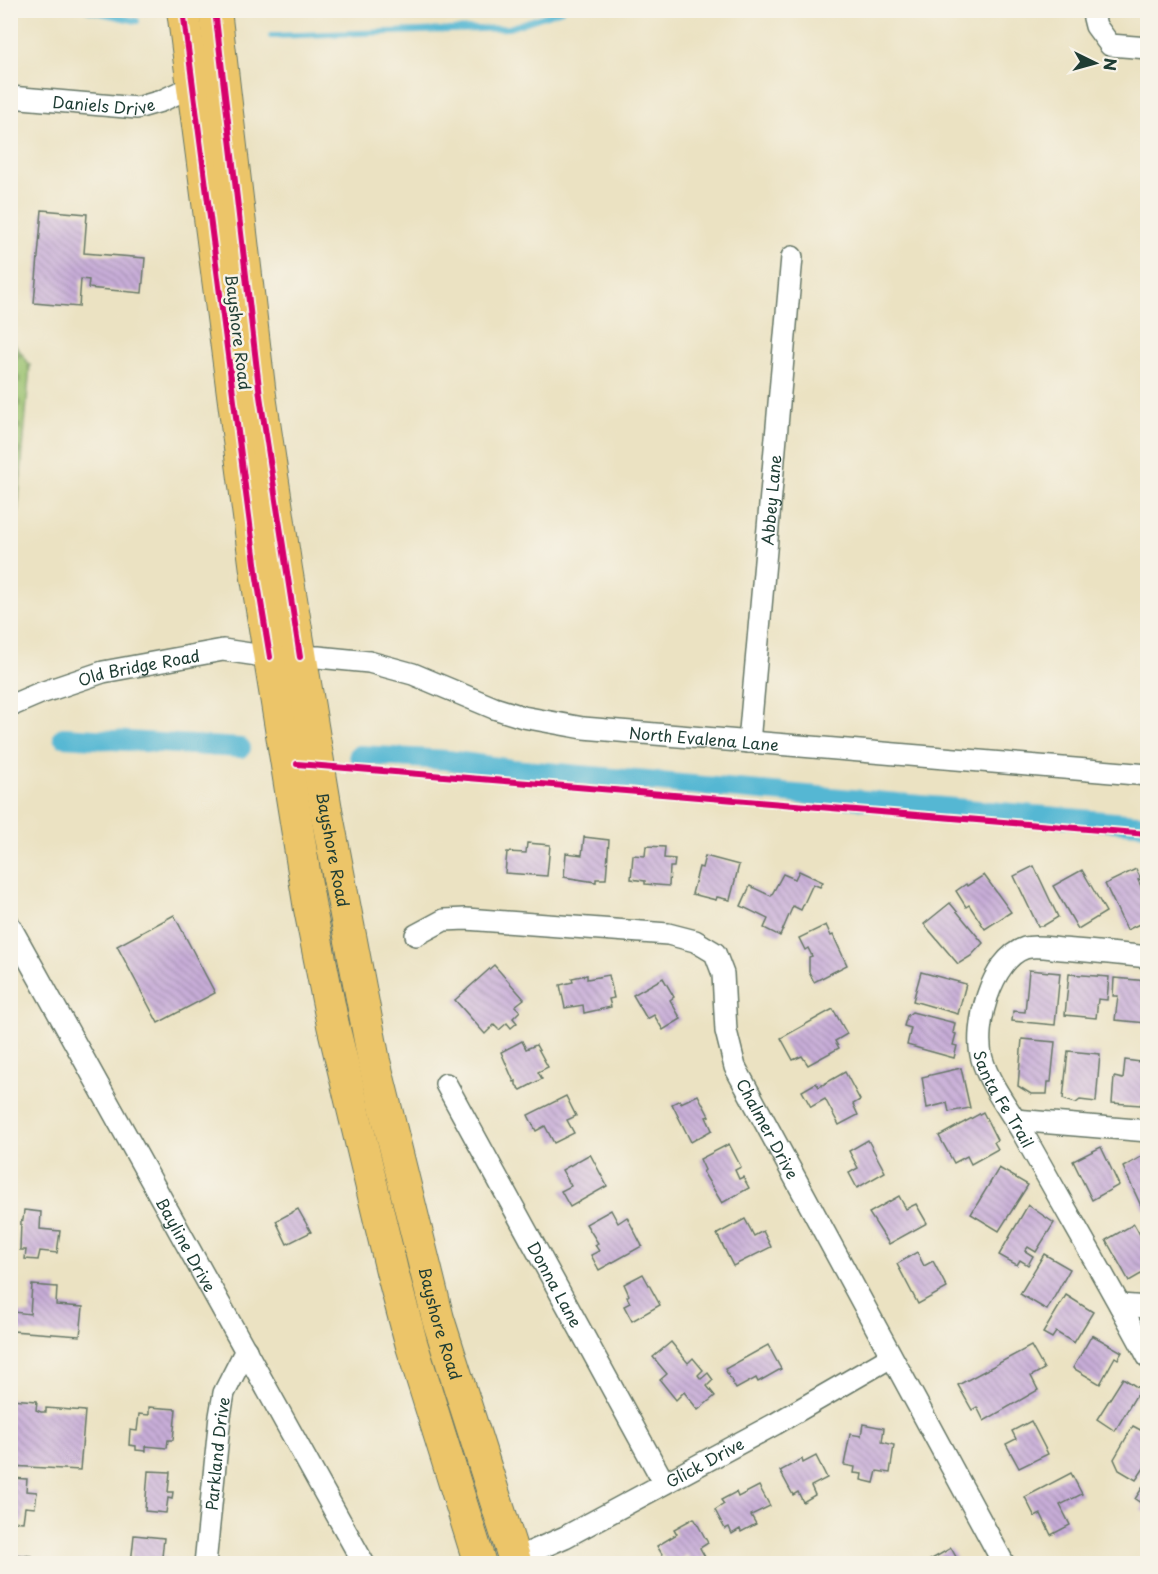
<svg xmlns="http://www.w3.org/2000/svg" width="1158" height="1574" viewBox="0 0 1158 1574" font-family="'Playpen Sans',sans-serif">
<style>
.cemetery{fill:url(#cemetery-stones);stroke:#5c7f50;stroke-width:1.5}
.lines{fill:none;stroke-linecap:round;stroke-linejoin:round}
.stream{stroke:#55b7d3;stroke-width:6}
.canal{stroke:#55b7d3;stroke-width:20}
.building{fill:url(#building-back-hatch)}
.minor-casing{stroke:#676;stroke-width:24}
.primary-casing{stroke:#676;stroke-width:34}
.minor{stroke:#fff;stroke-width:21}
.primary{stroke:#ecc569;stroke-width:32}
.cycleway-casing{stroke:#f7f3e8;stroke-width:10}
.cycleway{stroke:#d6006c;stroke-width:6}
.labels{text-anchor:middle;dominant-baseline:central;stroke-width:5;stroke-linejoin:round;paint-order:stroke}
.street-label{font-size:16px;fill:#1f3d34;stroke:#f7f3e8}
</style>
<defs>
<pattern id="cemetery-stones" width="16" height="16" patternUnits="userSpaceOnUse" patternTransform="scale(1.5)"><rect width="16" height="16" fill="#99c16d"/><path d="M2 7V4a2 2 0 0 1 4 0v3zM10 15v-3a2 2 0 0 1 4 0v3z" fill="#7c9e5a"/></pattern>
<pattern id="building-back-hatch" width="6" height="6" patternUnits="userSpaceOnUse" patternTransform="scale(1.5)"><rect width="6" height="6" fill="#c8add8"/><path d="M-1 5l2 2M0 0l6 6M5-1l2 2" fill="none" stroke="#a28eb0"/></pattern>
</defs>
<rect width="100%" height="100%" fill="#f7f3e8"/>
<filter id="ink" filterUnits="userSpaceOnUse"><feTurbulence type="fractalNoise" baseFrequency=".0167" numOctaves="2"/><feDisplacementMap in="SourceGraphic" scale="12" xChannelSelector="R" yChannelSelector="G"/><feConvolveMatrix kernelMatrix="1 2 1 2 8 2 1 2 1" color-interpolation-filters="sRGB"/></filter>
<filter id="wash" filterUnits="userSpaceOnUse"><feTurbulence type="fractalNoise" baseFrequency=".008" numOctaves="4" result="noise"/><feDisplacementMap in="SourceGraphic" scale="24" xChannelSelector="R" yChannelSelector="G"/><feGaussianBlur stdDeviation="1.35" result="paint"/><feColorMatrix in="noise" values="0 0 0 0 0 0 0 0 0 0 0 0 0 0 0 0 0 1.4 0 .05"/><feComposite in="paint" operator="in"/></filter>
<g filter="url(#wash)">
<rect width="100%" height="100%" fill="#ebe2c2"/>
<polygon class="cemetery" points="11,339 30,365 11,592"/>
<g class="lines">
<g class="stream">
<polyline points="87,10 137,21"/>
<polyline points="271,36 509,28 562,10"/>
</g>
<g class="canal">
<polyline points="63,737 241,748"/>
<polyline points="359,755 447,760 512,769 1148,825"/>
</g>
</g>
<g id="blocks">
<g class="building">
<polygon points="42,210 87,214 84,253 145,258 142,293 88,288 89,280 81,279 79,307 34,303"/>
<polygon points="584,837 609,840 606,879 596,879 596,882 564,877 566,853 582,855"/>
<polygon points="527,843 550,845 547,876 505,873 507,852 526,853"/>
<polygon points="646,846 665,847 664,858 675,859 674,867 670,867 669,886 645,884 645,881 631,879 633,855 645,856"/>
<polygon points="705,856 739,865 730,900 717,897 716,900 692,894 699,867 702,868"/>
<polygon points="1034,866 1058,917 1043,926 1038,926 1014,876"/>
<polygon points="1136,869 1141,879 1138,880 1148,901 1148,920 1127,930 1105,884"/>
<polygon points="1082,870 1106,912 1078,929 1053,886"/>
<polygon points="799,871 823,882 820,887 813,884 801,910 793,906 780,936 764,928 768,919 741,906 750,886 771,896 783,874 795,879"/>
<polygon points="984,875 1011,912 985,929 969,905 966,907 956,891 966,884 967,886"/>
<polygon points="950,903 983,943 971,956 958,964 924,924"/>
<polygon points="174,915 215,993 158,1023 117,946"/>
<polygon points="826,925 831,936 833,935 847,965 814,982 809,972 809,957 812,956 808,948 805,950 799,938"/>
<polygon points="494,965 524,999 515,1006 520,1011 513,1018 517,1023 511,1028 507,1023 499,1030 494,1025 485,1034 455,1000"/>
<polygon points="1029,970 1060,973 1055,1025 1012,1021 1013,1011 1025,1012"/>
<polygon points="921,972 966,984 958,1014 913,1001"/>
<polygon points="1069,974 1109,977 1107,1000 1098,999 1096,1018 1065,1015"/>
<polygon points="587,975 587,979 609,975 614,998 609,999 611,1007 584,1013 583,1005 565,1008 560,985 573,982 572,978"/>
<polygon points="663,978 674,997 670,1000 681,1019 663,1030 654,1015 647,1019 633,995"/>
<polygon points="1114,978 1148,981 1147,1023 1115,1020 1118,996 1113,996"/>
<polygon points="833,1009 847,1034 835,1041 839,1048 808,1065 802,1056 793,1060 781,1038"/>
<polygon points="912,1012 955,1023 953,1033 956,1034 953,1045 957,1046 954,1058 907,1045 911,1028 904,1026 907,1016"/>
<polygon points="1022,1039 1055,1042 1051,1082 1048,1082 1047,1094 1031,1094 1018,1086"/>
<polygon points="522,1041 526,1049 536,1045 548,1067 538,1072 542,1079 521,1090 516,1085 516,1081 514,1082 501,1052"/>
<polygon points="1068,1051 1100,1054 1096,1102 1080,1100 1076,1103 1071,1102 1063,1099"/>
<polygon points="1125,1060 1148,1063 1148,1100 1142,1100 1141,1105 1112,1103 1114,1077 1123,1079"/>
<polygon points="961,1068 970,1108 949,1112 947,1103 927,1108 922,1077"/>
<polygon points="845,1072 860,1100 853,1104 858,1115 839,1125 825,1099 811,1107 802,1091 816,1083 819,1087"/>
<polygon points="698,1095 709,1116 706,1117 712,1130 691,1142 672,1104 680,1100 681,1103"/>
<polygon points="566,1096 576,1116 567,1120 574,1133 554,1143 545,1126 536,1131 528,1115"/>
<polygon points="983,1112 997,1140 994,1142 998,1149 971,1164 967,1156 954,1163 939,1136"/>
<polygon points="868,1140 885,1172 857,1188 849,1173 858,1168 849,1151"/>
<polygon points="729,1144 741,1167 735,1170 739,1179 743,1177 749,1188 722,1203 703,1172 705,1170 700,1159"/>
<polygon points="1101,1147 1119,1185 1092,1200 1073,1161"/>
<polygon points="590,1154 607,1186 570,1207 561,1191 571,1186 562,1170"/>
<polygon points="1146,1154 1148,1154 1148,1208 1143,1210 1123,1167"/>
<polygon points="999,1168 1028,1185 999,1231 971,1214"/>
<polygon points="899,1196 906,1209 916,1204 927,1223 889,1244 869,1213"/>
<polygon points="1028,1205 1054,1223 1036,1252 1028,1247 1025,1251 1033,1256 1028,1265 1020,1260 1017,1265 999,1255"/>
<polygon points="298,1209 311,1232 287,1244 276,1221"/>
<polygon points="24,1210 41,1212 40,1229 60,1231 57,1253 40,1251 38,1260 25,1259 26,1250 20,1250 21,1221 23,1220"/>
<polygon points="611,1210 618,1223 627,1217 642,1246 599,1270 591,1255 599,1251 595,1245 598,1243 586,1224"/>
<polygon points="745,1219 754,1236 763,1231 771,1247 733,1266 717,1234"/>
<polygon points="1134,1224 1148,1249 1148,1270 1129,1281 1106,1240"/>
<polygon points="917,1252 924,1266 933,1261 947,1288 918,1304 897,1264"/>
<polygon points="1044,1254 1070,1269 1047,1310 1020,1294"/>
<polygon points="643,1274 660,1305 632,1321 624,1306 630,1303 627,1297 629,1295 624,1284"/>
<polygon points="32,1285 57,1287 56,1305 83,1307 80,1336 12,1331 14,1312 30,1314"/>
<polygon points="1066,1295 1093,1312 1074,1343 1056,1332 1052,1338 1043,1333"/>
<polygon points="1092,1335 1122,1352 1118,1359 1115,1357 1100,1384 1073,1368"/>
<polygon points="671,1342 688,1363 693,1358 703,1370 698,1375 701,1379 708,1373 713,1380 707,1386 715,1396 698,1410 684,1392 676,1400 660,1380 667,1374 653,1357"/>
<polygon points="768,1345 781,1369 758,1382 756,1378 736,1389 725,1369"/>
<polygon points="1031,1346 1044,1369 1031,1376 1038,1390 984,1421 977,1407 972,1410 958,1385"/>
<polygon points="1123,1378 1140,1389 1115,1431 1097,1419"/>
<polygon points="10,1399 37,1401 36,1410 41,1412 46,1412 46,1408 85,1411 80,1470 11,1466"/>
<polygon points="149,1407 176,1409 173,1440 168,1440 167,1448 146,1446 146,1451 136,1450 136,1446 129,1445 130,1430 137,1431 139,1414 149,1415"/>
<polygon points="1031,1421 1048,1454 1019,1468 1006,1444 1016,1439 1012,1431"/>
<polygon points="863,1424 884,1428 882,1442 894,1445 890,1473 877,1471 874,1483 861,1480 862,1474 854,1473 855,1467 844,1465 850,1434 861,1436"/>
<polygon points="1133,1426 1148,1434 1148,1462 1136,1480 1119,1470 1114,1459"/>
<polygon points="816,1456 827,1478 811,1486 815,1495 803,1502 798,1492 793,1495 780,1471 802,1459 803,1463"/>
<polygon points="148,1471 170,1472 168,1492 173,1492 172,1499 168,1498 166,1513 145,1511"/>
<polygon points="1071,1473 1082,1494 1060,1505 1070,1525 1051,1535 1041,1514 1035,1517 1025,1497"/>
<polygon points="10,1478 27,1479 26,1491 37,1492 35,1508 25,1507 23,1522 10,1521"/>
<polygon points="1148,1479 1148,1514 1141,1510 1144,1505 1135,1499"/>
<polygon points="759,1486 770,1506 751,1515 756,1524 741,1532 740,1529 732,1534 729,1527 725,1529 715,1510 724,1504 721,1500 736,1492 738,1497"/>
<polygon points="694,1518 708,1543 700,1548 705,1557 692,1564 687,1555 672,1564 668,1564 657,1546 677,1534 674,1529"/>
<polygon points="134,1535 164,1538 162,1557 167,1557 166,1564 131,1564"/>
<polygon points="951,1548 960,1564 923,1564"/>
<polygon points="10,1554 31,1556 30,1564 10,1564"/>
</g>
</g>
</g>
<g filter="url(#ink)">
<use href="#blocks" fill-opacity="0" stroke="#676" stroke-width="1.5"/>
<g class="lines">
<defs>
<g id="minor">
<polyline points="1092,10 1096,26 1110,45 1148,48"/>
<path id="s1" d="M 10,97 L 137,108 L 161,101 L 193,86"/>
<path id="s2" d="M 10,706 L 38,694 L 103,672 L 223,650 L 270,657 L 318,657 L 369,662 L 413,674 L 494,708 L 523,717 L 583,728 L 1148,775"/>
<path id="s3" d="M 749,742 L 792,257"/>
<path id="s4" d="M 10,926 L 364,1564"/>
<path id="s5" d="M 416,935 L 444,920 L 466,919 L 668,934 L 695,941 L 715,953 L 723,974 L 726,1031 L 735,1067 L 1004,1564"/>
<path id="s6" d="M 1148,957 C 1119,954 1090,951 1061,949 C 1051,948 1035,945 1025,948 C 991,959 973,1028 982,1059 C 990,1086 1010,1110 1024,1135 C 1065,1209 1108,1282 1148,1357"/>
<path id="s7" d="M 446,1084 L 664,1483"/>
<polyline points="1015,1120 1148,1131"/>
<polyline points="1120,1305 1148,1307"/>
<path id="s8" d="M 515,1559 L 565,1537 L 775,1424 L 891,1357"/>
<path id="s9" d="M 205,1564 L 220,1416 L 224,1393 L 246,1350"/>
</g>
<g id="primary">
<polyline points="183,10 257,578 310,909 333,1025 392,1271 412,1346 480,1564"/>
<path id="s10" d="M 215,10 L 260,396 L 286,569 L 326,810 L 374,1061 L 438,1319 L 516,1564"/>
</g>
</defs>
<use href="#minor" class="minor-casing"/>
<use href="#primary" class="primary-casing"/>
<use href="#minor" class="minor"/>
<use href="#primary" class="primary"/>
<defs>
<g id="cycleway">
<polyline points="183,10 257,578 270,657"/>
<polyline points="215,10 260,396 300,657"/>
<polyline points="297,764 1148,834"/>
</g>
</defs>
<use href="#cycleway" class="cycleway-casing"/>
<use href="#cycleway" class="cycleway"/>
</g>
</g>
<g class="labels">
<g class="street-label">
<text stroke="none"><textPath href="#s1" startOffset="94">Daniels Drive</textPath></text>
<text transform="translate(239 332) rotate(83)">Bayshore Road</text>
<text stroke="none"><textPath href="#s3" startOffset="243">Abbey Lane</textPath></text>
<text stroke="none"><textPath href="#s2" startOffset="135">Old Bridge Road</textPath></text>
<text stroke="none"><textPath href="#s2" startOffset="714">North Evalena Lane</textPath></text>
<text stroke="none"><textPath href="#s10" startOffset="848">Bayshore Road</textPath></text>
<text stroke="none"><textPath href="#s6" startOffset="296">Santa Fe Trail</textPath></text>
<text stroke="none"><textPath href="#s5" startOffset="494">Chalmer Drive</textPath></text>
<text stroke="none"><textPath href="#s4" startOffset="364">Bayline Drive</textPath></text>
<text stroke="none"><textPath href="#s7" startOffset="228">Donna Lane</textPath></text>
<text stroke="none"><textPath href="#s10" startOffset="1334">Bayshore Road</textPath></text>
<text stroke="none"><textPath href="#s9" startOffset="111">Parkland Drive</textPath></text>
<text stroke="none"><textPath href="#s8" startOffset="213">Glick Drive</textPath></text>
</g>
</g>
<rect width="1158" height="1574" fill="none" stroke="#f7f3e8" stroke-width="36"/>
<g transform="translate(1095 63) rotate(95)" stroke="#f7f3e8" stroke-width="4.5" paint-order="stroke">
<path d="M0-4.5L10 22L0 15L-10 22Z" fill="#1f3d34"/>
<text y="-9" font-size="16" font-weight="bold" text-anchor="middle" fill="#1f3d34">N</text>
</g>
</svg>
